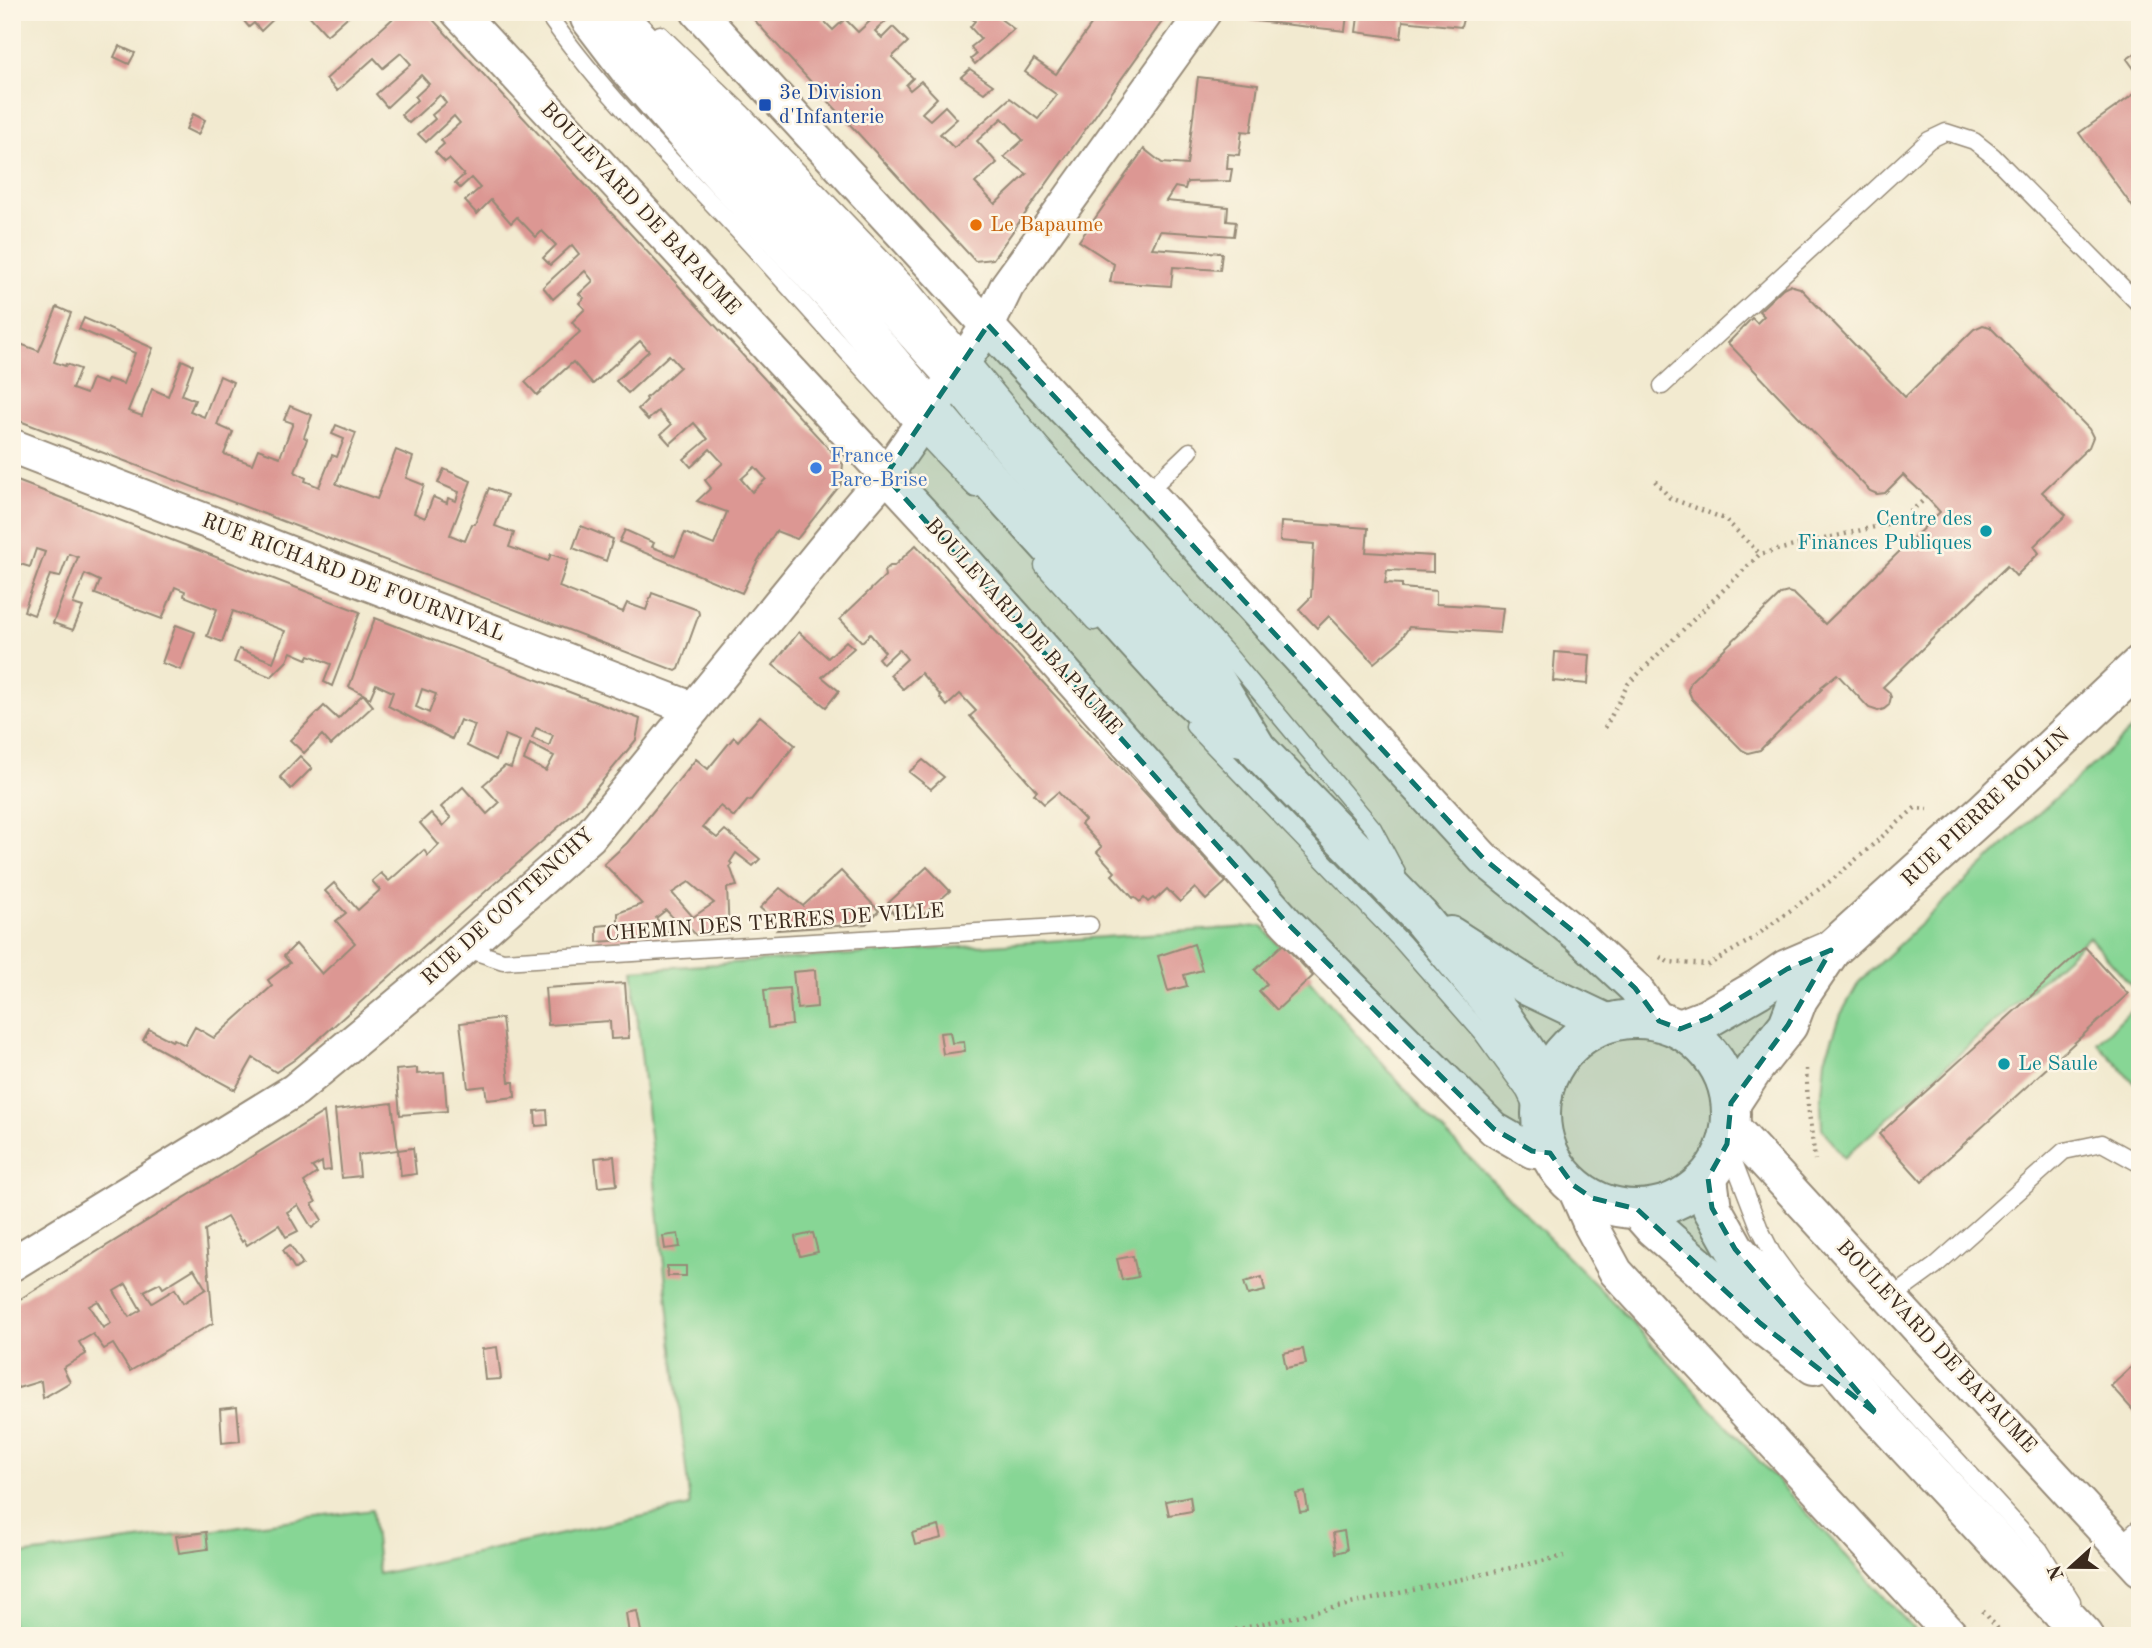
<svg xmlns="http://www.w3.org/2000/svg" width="2152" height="1648" viewBox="0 0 2152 1648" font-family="'Old Standard TT',serif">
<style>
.green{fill:#87d695;stroke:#61805a;stroke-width:2}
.building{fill:#dc9793;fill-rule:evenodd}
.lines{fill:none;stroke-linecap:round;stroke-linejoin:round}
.lane-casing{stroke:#968a77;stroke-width:19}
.street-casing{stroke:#968a77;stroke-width:37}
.secondary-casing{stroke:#968a77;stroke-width:42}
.primary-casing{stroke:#968a77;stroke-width:42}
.path{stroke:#968a77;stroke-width:4.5;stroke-dasharray:2 5;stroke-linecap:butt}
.lane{stroke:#fff;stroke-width:16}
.street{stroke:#fff;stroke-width:33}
.secondary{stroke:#fff;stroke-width:38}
.primary{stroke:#fff;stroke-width:38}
.marked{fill:#0f766e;fill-opacity:0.2;stroke:#0f766e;stroke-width:5;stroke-dasharray:14 9;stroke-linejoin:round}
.transit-dot{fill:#1a4fb4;stroke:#fcf5e5;stroke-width:2.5}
.food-dot{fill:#e8710a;stroke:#fcf5e5;stroke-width:2.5}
.shop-dot{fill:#3f7fe0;stroke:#fcf5e5;stroke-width:2.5}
.culture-dot{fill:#0f9aa8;stroke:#fcf5e5;stroke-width:2.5}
.labels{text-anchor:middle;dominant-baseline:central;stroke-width:5;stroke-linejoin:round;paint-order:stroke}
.transit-label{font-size:21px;fill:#164399;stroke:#fcf5e5;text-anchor:start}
.street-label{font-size:21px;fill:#3b2a1e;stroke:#fcf5e5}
.food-label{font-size:21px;fill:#c56008;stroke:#fcf5e5;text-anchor:start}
.shop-label{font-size:21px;fill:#366cbe;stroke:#fcf5e5;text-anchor:start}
.culture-label{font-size:21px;fill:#0d838f;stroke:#fcf5e5;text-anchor:end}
</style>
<rect width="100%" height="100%" fill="#fcf5e5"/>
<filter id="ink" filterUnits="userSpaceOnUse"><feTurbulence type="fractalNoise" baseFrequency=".0143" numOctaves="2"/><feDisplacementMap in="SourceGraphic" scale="14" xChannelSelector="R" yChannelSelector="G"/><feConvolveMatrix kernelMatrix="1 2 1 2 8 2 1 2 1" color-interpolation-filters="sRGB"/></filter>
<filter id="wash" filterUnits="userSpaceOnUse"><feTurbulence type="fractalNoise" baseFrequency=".00686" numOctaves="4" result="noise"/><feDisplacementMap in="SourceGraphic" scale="28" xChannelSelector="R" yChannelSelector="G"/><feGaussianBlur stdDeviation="1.57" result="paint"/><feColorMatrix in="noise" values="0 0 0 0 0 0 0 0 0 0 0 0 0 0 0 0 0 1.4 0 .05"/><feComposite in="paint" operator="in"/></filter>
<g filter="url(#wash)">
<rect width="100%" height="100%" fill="#f2ead0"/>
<g class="green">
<polygon points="2140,722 2140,995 2089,937 1844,1158 1822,1128 1821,1104 1825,1059 1841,1014 1859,982 2018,832"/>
<polygon points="1262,926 1431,1119 1616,1305 1920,1636 12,1636 12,1556 372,1510 379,1574 690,1506 632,970"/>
<polygon points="2140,1001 2140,1089 2097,1043"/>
</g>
<g id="blocks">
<g class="building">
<polygon points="253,12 281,12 261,31 254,23 249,27 244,21"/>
<polygon points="306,12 353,12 327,35"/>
<path d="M 400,12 L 426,12 L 843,464 L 841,484 L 797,539 L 776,531 L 757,562 L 742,593 L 619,542 L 625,530 L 654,543 L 652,547 L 675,556 L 685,533 L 714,545 L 727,512 L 697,501 L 711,488 L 705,480 L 723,463 L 710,449 L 691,467 L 684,459 L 708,439 L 694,423 L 670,444 L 661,434 L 671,425 L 658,411 L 648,420 L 638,409 L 647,400 L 646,398 L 680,367 L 669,355 L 628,393 L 616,381 L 649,351 L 640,341 L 593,384 L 573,362 L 537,395 L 525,382 L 580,332 L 572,322 L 585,309 L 579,303 L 584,298 L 579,294 L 593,281 L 585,271 L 553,299 L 543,287 L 579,254 L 572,245 L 550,265 L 543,258 L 556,245 L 542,231 L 536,237 L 517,217 L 511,223 L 491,200 L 477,214 L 465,201 L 480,188 L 471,178 L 460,188 L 455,183 L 464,175 L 449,159 L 445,162 L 435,152 L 444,144 L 441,140 L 460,123 L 454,116 L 426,142 L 418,134 L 435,119 L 432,115 L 446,103 L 440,95 L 409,123 L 401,115 L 417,100 L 415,97 L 429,84 L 421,75 L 387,107 L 376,94 L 411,64 L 401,53 L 383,68 L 374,58 L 337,91 L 326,79 ZM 755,467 L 766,479 L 752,492 L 741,479 Z"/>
<path d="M 747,12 L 830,12 L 822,19 L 833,30 L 845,19 L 858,32 L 880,12 L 896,12 L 875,31 L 882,38 L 893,27 L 908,42 L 892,57 L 913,78 L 906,85 L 910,90 L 921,81 L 937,98 L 922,113 L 930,120 L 945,106 L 957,119 L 940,134 L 954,148 L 1010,98 L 1038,119 L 1057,95 L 1025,72 L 1034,59 L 1056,74 L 1097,17 L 1104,22 L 1111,12 L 1169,12 L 993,259 L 975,261 ZM 1002,118 L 1023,140 L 1004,157 L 1027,174 L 995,204 L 975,183 L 997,163 L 977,141 Z"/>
<polygon points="963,12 991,12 1014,29 975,64 971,59 976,55 971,47 981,39 970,27 975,21"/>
<polygon points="1242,12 1438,12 1464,15 1461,27 1403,21 1401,38 1356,32 1358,17 1347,15 1345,31 1237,19"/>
<polygon points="119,46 135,53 129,64 114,57"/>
<polygon points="2140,50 2140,77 2127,59"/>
<polygon points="970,69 993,85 984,93 961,77"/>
<polygon points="1198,77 1258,84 1251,132 1242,131 1239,155 1228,154 1227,169 1232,169 1230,181 1187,182 1185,189 1175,187 1166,201 1228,207 1227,221 1236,222 1234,236 1160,231 1152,248 1222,253 1220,270 1173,267 1171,286 1110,282 1114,264 1079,241 1144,149 1162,163 1187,165"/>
<polygon points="2140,90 2140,217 2079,133"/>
<polygon points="193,114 205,120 198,135 186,129"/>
<polygon points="1789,285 1800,288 1905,397 1974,329 1983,325 1990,327 2089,429 2093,437 2089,447 2042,492 2066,515 2034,546 2039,553 2016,576 2007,566 1883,687 1889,692 1891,697 1889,705 1884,709 1878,711 1869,708 1837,674 1821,687 1822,689 1760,750 1748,753 1742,750 1692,699 1688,690 1691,681 1781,594 1788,592 1794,594 1825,624 1940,512 1920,490 1919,490 1903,475 1885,493 1877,494 1870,491 1728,343 1752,318 1757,323 1764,316 1759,311 1783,288"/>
<polygon points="57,307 71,313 56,352 57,353 54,362 65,366 66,364 80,369 72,389 86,394 92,379 106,384 108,379 123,384 135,353 79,329 84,318 153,348 128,411 142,416 152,389 168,396 182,360 193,365 182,395 195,400 190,411 204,417 220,376 233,382 217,425 233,432 224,454 252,464 258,449 280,457 293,423 284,420 290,406 312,415 304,437 307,439 295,472 306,478 305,481 319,487 332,455 337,457 344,439 332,434 336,425 356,433 336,484 377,499 396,450 413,457 406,478 424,485 414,513 425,518 433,497 447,503 448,498 456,501 459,492 438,483 444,469 471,481 450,535 465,541 472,524 475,524 489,488 507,495 495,526 514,533 509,547 548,561 551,554 568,560 559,587 623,612 627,603 646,610 652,593 698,610 699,614 679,669 676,671 12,418 12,341 39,351"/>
<polygon points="12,479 360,612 332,686 324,682 331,664 309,655 307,659 291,652 287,661 271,677 234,662 239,649 273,662 285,631 233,611 222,642 207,636 217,609 184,596 185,591 175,587 162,619 95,594 100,581 85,574 73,604 83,607 73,630 53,623 78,557 69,554 60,577 50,575 34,615 24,611 45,552 36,549 30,567 20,564 12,583"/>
<polygon points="1281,522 1368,528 1366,552 1433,556 1433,572 1387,570 1385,583 1402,584 1402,588 1436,591 1436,604 1503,608 1500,633 1409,627 1399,642 1374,663 1329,616 1317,628 1299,609 1311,597 1314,544 1280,541"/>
<polygon points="581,526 613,539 606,561 573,548"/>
<polygon points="916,545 1147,795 1226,882 1206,900 1195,888 1180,902 1167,889 1155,900 1153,898 1148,902 1144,898 1140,902 1134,897 1133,898 1112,875 1115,872 1097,852 1102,847 1081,824 1085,820 1058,792 1044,804 1034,794 1037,791 970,716 976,711 960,694 947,706 940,698 941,696 921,673 903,689 890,675 907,659 899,649 883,664 878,658 885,652 870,634 862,642 840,619 885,576 884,571 890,566 894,566"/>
<path d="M 375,618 L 640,719 L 636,740 L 581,807 L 319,1039 L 294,1060 L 276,1072 L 253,1058 L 235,1090 L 143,1040 L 149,1029 L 172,1041 L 174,1039 L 185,1045 L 195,1027 L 214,1038 L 272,986 L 268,980 L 290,963 L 284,956 L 296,944 L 322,974 L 355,943 L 336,921 L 346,913 L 325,891 L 334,883 L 358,910 L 380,890 L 372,881 L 381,873 L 389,881 L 424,850 L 428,856 L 439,845 L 420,823 L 431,813 L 443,826 L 451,818 L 441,807 L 463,787 L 487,814 L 499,803 L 483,785 L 505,766 L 511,768 L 520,741 L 505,735 L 496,760 L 467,746 L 475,725 L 460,720 L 452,739 L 388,706 L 393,692 L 376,684 L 370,698 L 363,694 L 373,706 L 331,745 L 322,735 L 304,753 L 290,740 L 324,706 L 338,719 L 363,694 L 349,687 ZM 422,689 L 436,694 L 429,713 L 416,707 ZM 536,728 L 553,735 L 549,746 L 532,738 ZM 530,744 L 554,756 L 546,771 L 524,760 Z"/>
<polygon points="176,625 195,632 181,670 162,663"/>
<polygon points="799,632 828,658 846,641 854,648 822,677 839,691 826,707 773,665"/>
<polygon points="1555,652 1590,655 1588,684 1553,681"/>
<path d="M 760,716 L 795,745 L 750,801 L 748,800 L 734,817 L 720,806 L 703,827 L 717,838 L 725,830 L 760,859 L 753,866 L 736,853 L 730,862 L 732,864 L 730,866 L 737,886 L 727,888 L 729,933 L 696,935 L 681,919 L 677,922 L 666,910 L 656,918 L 671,937 L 597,942 L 597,926 L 618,924 L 618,913 L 642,904 L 604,864 L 627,843 L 696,759 L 708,769 L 734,737 L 738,741 ZM 689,882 L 714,903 L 693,917 L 672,893 Z"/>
<polygon points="300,756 312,768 291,789 280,777"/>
<polygon points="923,760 944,777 931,789 909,772"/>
<polygon points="927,867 950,891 923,915 913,905 898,918 886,905"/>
<polygon points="841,871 879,911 866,924 777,930 781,926 760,908 780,888 803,906"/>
<polygon points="1194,944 1202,970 1184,975 1187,986 1168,991 1158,956"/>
<polygon points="1283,944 1313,976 1277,1010 1259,991 1267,984 1255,970"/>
<polygon points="2085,947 2128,994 1922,1182 1879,1134"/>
<polygon points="815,970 817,1007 797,1009 793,972"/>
<polygon points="625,983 629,1038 611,1039 610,1021 548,1025 545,988"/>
<polygon points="789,988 792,1025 768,1028 764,990"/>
<polygon points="502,1018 509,1082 514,1082 515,1097 487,1100 485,1086 468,1088 460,1023"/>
<polygon points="950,1032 952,1043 964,1042 965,1051 943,1054 940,1033"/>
<polygon points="417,1068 417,1074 444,1072 447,1111 400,1115 396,1070"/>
<polygon points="392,1103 398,1150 358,1155 360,1176 342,1178 335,1110"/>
<polygon points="547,1110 548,1125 536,1126 535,1111"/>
<path d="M 324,1112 L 331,1170 L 323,1171 L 322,1162 L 312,1167 L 317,1173 L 304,1182 L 316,1202 L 312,1204 L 322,1220 L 312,1228 L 298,1205 L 287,1212 L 298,1231 L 286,1237 L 279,1225 L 247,1245 L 244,1240 L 242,1242 L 227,1217 L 205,1230 L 213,1323 L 130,1371 L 113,1344 L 104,1349 L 93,1334 L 79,1342 L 86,1354 L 63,1368 L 70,1382 L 43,1398 L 41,1381 L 18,1388 L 12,1376 L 12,1304 ZM 194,1269 L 206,1289 L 183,1303 L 175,1289 L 152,1303 L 144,1291 L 160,1283 L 163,1288 ZM 126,1284 L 141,1310 L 129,1317 L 114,1291 ZM 98,1301 L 111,1323 L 103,1328 L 89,1306 Z"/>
<polygon points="413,1148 416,1174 401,1176 398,1150"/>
<polygon points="614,1156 617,1185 598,1187 595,1158"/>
<polygon points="813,1233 818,1252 800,1256 795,1237"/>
<polygon points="678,1234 680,1247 665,1249 663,1236"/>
<polygon points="290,1245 303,1264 295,1269 283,1250"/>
<polygon points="1133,1256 1138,1277 1122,1280 1117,1259"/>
<polygon points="667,1266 686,1266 686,1276 668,1276"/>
<polygon points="1262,1277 1265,1291 1248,1295 1244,1282"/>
<polygon points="497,1347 501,1379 485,1380 482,1349"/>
<polygon points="1303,1349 1306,1364 1286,1368 1283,1353"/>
<polygon points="2140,1359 2140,1418 2111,1386"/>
<polygon points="237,1407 240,1441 222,1443 220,1409"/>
<polygon points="1305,1492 1308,1511 1300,1512 1296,1494"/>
<polygon points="1190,1496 1192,1511 1169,1515 1166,1501"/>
<polygon points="939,1526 942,1538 915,1545 912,1533"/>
<polygon points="1344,1531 1347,1550 1336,1553 1333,1533"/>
<polygon points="206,1532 208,1549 179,1553 176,1536"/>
<polygon points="637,1611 641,1632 629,1634 626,1613"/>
</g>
</g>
</g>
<g filter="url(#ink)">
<use href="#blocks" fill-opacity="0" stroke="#968a77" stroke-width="2"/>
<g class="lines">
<defs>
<g id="lane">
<path d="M 546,12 C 601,92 672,160 738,231 C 817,317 893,406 975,489"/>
<polyline points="660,34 743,114 913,291 1041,445 1226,652 1373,828 1397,873"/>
<polyline points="1662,386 1929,140 1946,132 1974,141 1993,156 2140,305"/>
<polyline points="1147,492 1190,451"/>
<polyline points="1043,566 1094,622"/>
<polyline points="1194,726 1402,942 1482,1033 1525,1092 1541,1125"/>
<polyline points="464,948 503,961 1090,925"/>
<polyline points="1727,1144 1759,1227 1772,1253 1794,1283 2040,1550 2072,1601"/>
<polyline points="1891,1298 1935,1266 2064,1151 2102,1143 2140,1164"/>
<polyline points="2119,1546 2140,1527"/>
</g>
<g id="street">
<polyline points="458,12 944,537 1287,923 1494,1129 1532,1151 1550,1153"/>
<polyline points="698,12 1065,410 1147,492 1484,859 1579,936 1635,988 1659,1021"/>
<polyline points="12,446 693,709"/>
<polyline points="1731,1125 2140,1569"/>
<polyline points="1573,1185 1591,1226 1616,1272 1952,1636"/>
<polyline points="12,1264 295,1090 435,974 589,837 849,518 885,476 931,410 988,325 1007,286 1204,12"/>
</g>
<g id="secondary">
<polyline points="1680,1029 1708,1018 1758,989 1787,969 1831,950"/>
<polyline points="1731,1103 1754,1068 1788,1025 1798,999 1831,950 1985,811 2140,665"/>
</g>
<g id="primary">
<polyline points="612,12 727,128 893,307 954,375 1024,462 1209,670 1257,749 1419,916 1501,1015 1529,1056 1543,1095"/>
<polyline points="590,18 629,69 703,154 850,314 996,487 1174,683 1221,726 1241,738"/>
<polyline points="1450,936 1528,986 1606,1023"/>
<circle cx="1636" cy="1114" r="95"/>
<polyline points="1708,1178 1712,1208 1735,1249 1878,1415 2084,1636"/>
<polyline points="1637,1209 1653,1227 1708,1275 1760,1323 1814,1365"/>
</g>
</defs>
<use href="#lane" class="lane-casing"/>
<use href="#street" class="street-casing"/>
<use href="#secondary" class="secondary-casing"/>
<use href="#primary" class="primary-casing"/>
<g class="path">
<polyline points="1655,481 1670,498 1725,519 1760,554"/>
<polyline points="1605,728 1628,684 1760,554 1900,521 1926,498"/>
<polyline points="1660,957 1668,962 1708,965 1749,941 1837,876 1915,808 1928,809"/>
<polyline points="1806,1069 1808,1105 1815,1160"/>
<polyline points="1983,1611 2004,1636"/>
<polyline points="1208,1636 1564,1556"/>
</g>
<use href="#lane" class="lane"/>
<use href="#street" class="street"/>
<use href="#secondary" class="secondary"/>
<use href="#primary" class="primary"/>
</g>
</g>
<path class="marked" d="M 988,325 L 1484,859 L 1579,936 L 1635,988 L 1659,1021 L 1680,1029 L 1708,1018 L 1787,969 L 1831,950 L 1788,1025 L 1731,1103 L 1727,1144 L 1708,1178 L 1712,1208 L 1735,1249 L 1878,1415 L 1760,1323 L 1637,1209 L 1592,1198 L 1573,1185 L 1550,1153 L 1532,1151 L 1494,1129 L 1287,923 L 885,476 Z"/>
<rect class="transit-dot" x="758" y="98" width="14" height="14" rx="3.5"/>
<circle class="food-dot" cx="976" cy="225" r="7"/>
<circle class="shop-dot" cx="816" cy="468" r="7"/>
<g class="culture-dot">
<circle cx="1986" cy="531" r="7"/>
<circle cx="2004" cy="1064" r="7"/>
</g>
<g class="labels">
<g class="transit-label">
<text x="779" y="93">3e Division<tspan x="779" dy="24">d'Infanterie</tspan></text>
</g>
<g class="street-label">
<text transform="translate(640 209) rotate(47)">BOULEVARD DE BAPAUME</text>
<text transform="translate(353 578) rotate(21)">RUE RICHARD DE FOURNIVAL</text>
<text transform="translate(1023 627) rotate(48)">BOULEVARD DE BAPAUME</text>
<text transform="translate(1986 808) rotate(-43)">RUE PIERRE ROLLIN</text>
<text transform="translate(508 907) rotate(-42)">RUE DE COTTENCHY</text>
<text transform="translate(775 923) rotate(-4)">CHEMIN DES TERRES DE VILLE</text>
<text transform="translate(1936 1347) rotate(47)">BOULEVARD DE BAPAUME</text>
</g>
<g class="food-label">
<text x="990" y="225">Le Bapaume</text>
</g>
<g class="shop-label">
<text x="830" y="456">France<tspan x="830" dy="24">Pare-Brise</tspan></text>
</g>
<g class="culture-label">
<text x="1972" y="519">Centre des<tspan x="1972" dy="24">Finances Publiques</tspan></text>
<text x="2018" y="1064" text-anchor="start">Le Saule</text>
</g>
</g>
<rect width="2152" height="1648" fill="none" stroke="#fcf5e5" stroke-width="42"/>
<g transform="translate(2071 1567) rotate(249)" stroke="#fcf5e5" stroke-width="5" paint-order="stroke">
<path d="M0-5L12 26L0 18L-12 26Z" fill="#3b2a1e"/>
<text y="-10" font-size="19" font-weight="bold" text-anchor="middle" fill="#3b2a1e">N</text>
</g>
</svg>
